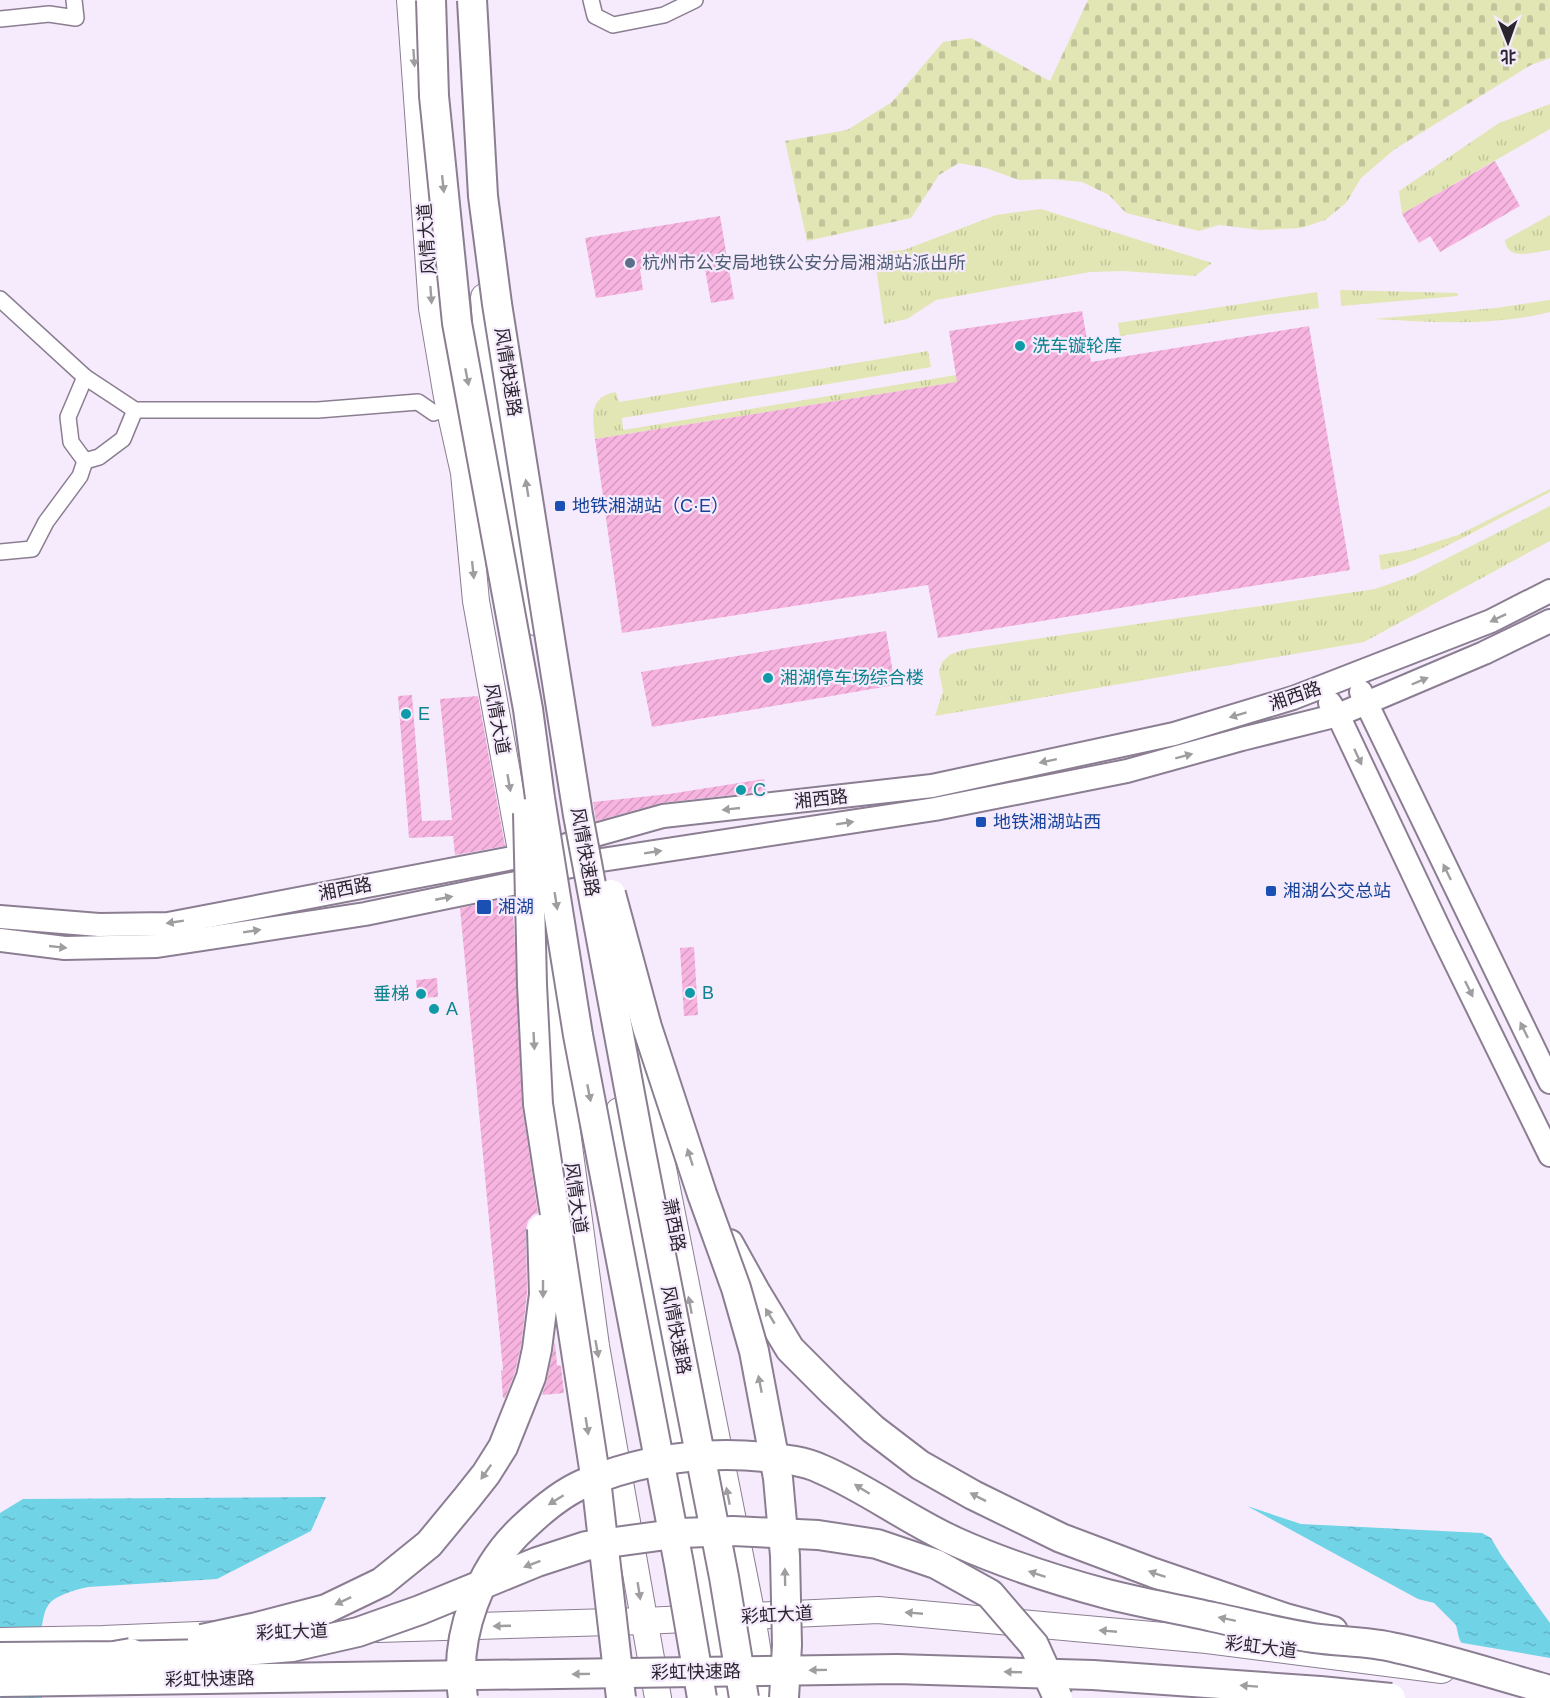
<svg xmlns="http://www.w3.org/2000/svg" width="1550" height="1698" viewBox="0 0 1550 1698" font-family="Helvetica,'Noto Sans SC',sans-serif">
<style>
.grass{fill:url(#grass-tufts)}
.cemetery{fill:url(#cemetery-stones)}
.water{fill:url(#water-ripples)}
.pier{fill:#f6ebfd}
.building{fill:url(#building-hatch)}
.lines{fill:none;stroke-linecap:round;stroke-linejoin:round}
.street-casing{stroke:#8b7e92;stroke-width:18}
.secondary-casing{stroke:#8b7e92;stroke-width:26}
.primary-casing{stroke:#8b7e92;stroke-width:28}
.highway-casing{stroke:#8b7e92;stroke-width:32}
.street{stroke:#fff;stroke-width:15}
.secondary{stroke:#fff;stroke-width:22}
.primary{stroke:#fff;stroke-width:26}
.highway{stroke:#fff;stroke-width:28}
.highway-bridge-casing{stroke:#8b7e92;stroke-width:32;stroke-linecap:butt}
.highway-bridge{stroke:#fff;stroke-width:28}
.oneway{fill:#9f9da0}
.service-dot{fill:#5c6f8a;stroke:#f6ebfd;stroke-width:2}
.culture-dot{fill:#0f9aa8;stroke:#f6ebfd;stroke-width:2}
.transit-dot{fill:#1a4fb4;stroke:#f6ebfd;stroke-width:2}
.labels{text-anchor:middle;dominant-baseline:central;stroke-width:4.5;stroke-linejoin:round;paint-order:stroke}
.street-label{font-size:18px;fill:#2a252d;stroke:#f6ebfd}
.service-label{font-size:18px;fill:#4e5e75;stroke:#f6ebfd;text-anchor:start}
.culture-label{font-size:18px;fill:#0d838f;stroke:#f6ebfd;text-anchor:start}
.transit-label{font-size:18px;fill:#164399;stroke:#f6ebfd;text-anchor:start}
</style>
<defs>
<pattern id="grass-tufts" width="24" height="20" patternUnits="userSpaceOnUse" patternTransform="scale(1.5)"><rect width="24" height="20" fill="#e2e6b4"/><path d="M3 7l-1-3M5 7V3M7 7l1-3M15 17l-1-3M17 17v-4M19 17l1-3" fill="none" stroke="#c2c59b"/></pattern>
<pattern id="cemetery-stones" width="16" height="16" patternUnits="userSpaceOnUse" patternTransform="scale(1.5)"><rect width="16" height="16" fill="#e2e6b4"/><path d="M2 7V4a2 2 0 0 1 4 0v3zM10 15v-3a2 2 0 0 1 4 0v3z" fill="#c2c59b"/></pattern>
<pattern id="water-ripples" width="26" height="14" patternUnits="userSpaceOnUse" patternTransform="scale(1.5)"><rect width="26" height="14" fill="#70d3e6"/><path d="M2 4q2-2 4 0t4 0M15 11q2-2 4 0t4 0" fill="none" stroke="#61b5c6"/></pattern>
<pattern id="building-hatch" width="6" height="6" patternUnits="userSpaceOnUse" patternTransform="scale(1.5)"><rect width="6" height="6" fill="#f8b4e0"/><path d="M-1 1l2-2M0 6l6-6M5 7l2-2" fill="none" stroke="#d59bc0"/></pattern>
</defs>
<rect width="100%" height="100%" fill="#f6ebfd"/>
<g class="grass">
<polygon points="1550,104 1550,129 1402,214 1399,191 1499,123"/>
<polygon points="1041,209 1212,263 1195,276 1123,271 1090,272 936,300 907,319 884,324 874,253 904,250 996,215"/>
<path d="M 1550,215 L 1550,250 C 1534,252 1507,262 1505,240 Z"/>
<polygon points="1340,290 1458,293 1458,296 1341,306"/>
<polygon points="1317,292 1319,308 1264,315 1120,336 1118,323"/>
<path d="M 1550,300 L 1550,312 C 1492,327 1432,322 1373,319 L 1496,308 Z"/>
<path d="M 928,351 L 931,367 L 622,418 L 623,430 L 956,375 L 958,382 L 595,439 C 593,417 588,397 616,392 L 619,402 Z"/>
<path d="M 1550,489 L 1550,492 C 1525,505 1500,518 1476,531 C 1445,547 1415,563 1381,570 L 1379,555 L 1410,550 L 1458,535 Z"/>
<polygon points="1550,506 1550,541 1364,642 935,716 943,691 939,672 942,662 951,654 967,649 1375,589 1412,576"/>
</g>
<polygon class="cemetery" points="1088,0 1550,0 1550,58 1531,65 1395,149 1361,178 1346,203 1325,220 1301,228 1260,230 1219,225 1199,231 1126,213 1109,195 1082,182 1051,179 1019,180 986,168 959,163 939,175 911,218 807,241 785,141 847,130 892,102 943,42 971,38 1050,81"/>
<g class="water">
<path d="M 326,1497 L 311,1531 L 217,1579 L 88,1587 C 78,1589 56,1595 49,1604 C 36,1621 42,1675 42,1698 L 0,1698 L 0,1513 L 23,1499 Z"/>
<polygon points="1247,1506 1301,1524 1482,1533 1491,1538 1501,1555 1550,1623 1550,1698 1486,1698 1459,1638 1456,1625 1434,1603 1418,1599"/>
</g>
<polygon class="pier" points="1457,1642 1550,1658 1550,1698 1483,1698"/>
<g class="building">
<polygon points="1495,161 1520,206 1440,252 1430,236 1419,243 1402,214"/>
<polygon points="720,216 734,299 711,303 703,258 640,269 643,290 596,298 585,238"/>
<polygon points="1082,311 1091,362 1309,326 1350,570 938,638 928,585 622,633 595,439 957,382 949,331"/>
<polygon points="886,631 895,685 652,727 641,672"/>
<polygon points="412,695 422,821 452,820 440,699 478,696 505,846 455,855 453,836 409,838 398,696"/>
<polygon points="764,779 766,791 661,803 596,821 593,802 669,794"/>
<polygon points="511,898 514,926 522,1105 538,1213 533,1215 528,1221 526,1229 527,1293 521,1346 515,1372 505,1398 503,1398 501,1371 503,1370 460,908"/>
<polygon points="694,947 698,1015 684,1016 680,948"/>
<polygon points="437,978 438,997 418,998 416,980"/>
<polygon points="555,1342 557,1365 561,1366 564,1393 542,1395 547,1380"/>
</g>
<g class="lines">
<defs>
<g id="street">
<polyline points="591,0 595,16 613,25 664,15 695,0"/>
<polyline points="0,19 49,14 76,18 74,0"/>
<polyline points="0,299 85,377 135,410 318,410 418,402 434,413"/>
<polyline points="85,377 68,417 71,442 85,461"/>
<polyline points="85,461 99,457 123,439 135,410"/>
<polyline points="0,552 32,549 46,522 80,476 85,461"/>
</g>
<g id="secondary">
<polyline points="1361,692 1550,1082"/>
<polyline points="1330,703 1338,715 1443,937 1550,1155"/>
<polyline points="0,917 99,925 168,924 554,850 588,837 663,816 932,786 1174,734 1293,698 1491,621 1550,591"/>
<polyline points="0,940 65,948 157,946 365,914 526,881 557,869 595,861 935,809 1127,771 1242,739 1338,715 1484,653 1550,621"/>
</g>
<g id="primary">
<polyline points="410,0 432,308 447,397 464,473 476,601 520,845"/>
<polyline points="484,297 488,349 509,507 535,622"/>
<polyline points="538,931 547,968 563,1102 596,1346 658,1698"/>
<polyline points="632,1013 752,1616 765,1698"/>
<polyline points="619,1111 707,1618 720,1698"/>
<polyline points="378,1629 644,1621 878,1610 1207,1640 1442,1670"/>
<polyline points="0,1641 103,1639 222,1634"/>
</g>
<polyline id="highway" points="729,1244 755,1291 790,1349 833,1392 873,1429 920,1465 973,1495 1061,1538 1154,1573 1285,1618 1333,1631"/>
</defs>
<use href="#street" class="street-casing"/>
<use href="#secondary" class="secondary-casing"/>
<use href="#primary" class="primary-casing"/>
<use href="#highway" class="highway-casing"/>
<use href="#street" class="street"/>
<use href="#secondary" class="secondary"/>
<use href="#primary" class="primary"/>
<use href="#highway" class="highway"/>
<defs>
<g id="highway-bridge">
<polyline points="431,0 434,96 457,323 528,709 540,798 578,1035 679,1564 702,1698"/>
<polyline points="472,0 483,196 497,304 578,815 639,1142 724,1577 744,1698"/>
<polyline points="528,813 532,985 538,1104 597,1488 621,1698"/>
<polyline points="611,894 647,1027 702,1194 736,1288 754,1351 778,1478 785,1556 787,1645 784,1698"/>
<polyline points="202,1639 253,1628 326,1609 382,1582 429,1544 467,1498 486,1474 503,1447 531,1377 537,1349 544,1294 542,1229"/>
<polyline points="114,1656 210,1654 292,1647 358,1632 420,1610 537,1562 586,1546 681,1533 733,1531 818,1535 877,1544 936,1564 990,1594 1034,1645 1058,1698"/>
<polyline points="0,1657 114,1656 131,1653"/>
<polyline points="0,1682 897,1669 1093,1675 1320,1691 1391,1698"/>
<path d="M 463,1698 C 453,1636 480,1566 526,1525 C 543,1509 562,1493 583,1484 C 640,1460 703,1451 765,1457 C 784,1459 804,1461 821,1469 C 868,1489 909,1521 956,1542 C 1005,1564 1055,1580 1107,1594 C 1142,1603 1178,1609 1213,1617 C 1246,1624 1280,1633 1313,1638 C 1341,1642 1369,1641 1396,1648 C 1448,1659 1499,1676 1550,1690"/>
</g>
</defs>
<use href="#highway-bridge" class="highway-bridge-casing"/>
<use href="#highway-bridge" class="highway-bridge"/>
</g>
<defs><path id="oneway-solid" d="M-6-.8H1V-3.2L6.5 0L1 3.2V.8H-6Z" transform="scale(1.5)"/></defs>
<g class="oneway">
<use href="#oneway-solid" transform="translate(414 58) rotate(86)"/>
<use href="#oneway-solid" transform="translate(443 184) rotate(84)"/>
<use href="#oneway-solid" transform="translate(431 295) rotate(86)"/>
<use href="#oneway-solid" transform="translate(467 377) rotate(79)"/>
<use href="#oneway-solid" transform="translate(527 488) rotate(-99)"/>
<use href="#oneway-solid" transform="translate(473 570) rotate(84)"/>
<use href="#oneway-solid" transform="translate(1498 618) rotate(154)"/>
<use href="#oneway-solid" transform="translate(1420 681) rotate(-23)"/>
<use href="#oneway-solid" transform="translate(1238 715) rotate(163)"/>
<use href="#oneway-solid" transform="translate(1184 756) rotate(-15)"/>
<use href="#oneway-solid" transform="translate(1358 757) rotate(65)"/>
<use href="#oneway-solid" transform="translate(1048 761) rotate(168)"/>
<use href="#oneway-solid" transform="translate(509 783) rotate(80)"/>
<use href="#oneway-solid" transform="translate(731 809) rotate(174)"/>
<use href="#oneway-solid" transform="translate(845 823) rotate(-9)"/>
<use href="#oneway-solid" transform="translate(653 852) rotate(-9)"/>
<use href="#oneway-solid" transform="translate(1447 872) rotate(-116)"/>
<use href="#oneway-solid" transform="translate(444 898) rotate(-11)"/>
<use href="#oneway-solid" transform="translate(556 901) rotate(81)"/>
<use href="#oneway-solid" transform="translate(175 922) rotate(171)"/>
<use href="#oneway-solid" transform="translate(252 931) rotate(-9)"/>
<use href="#oneway-solid" transform="translate(58 947) rotate(6)"/>
<use href="#oneway-solid" transform="translate(1469 989) rotate(64)"/>
<use href="#oneway-solid" transform="translate(1524 1030) rotate(-116)"/>
<use href="#oneway-solid" transform="translate(534 1041) rotate(87)"/>
<use href="#oneway-solid" transform="translate(589 1093) rotate(79)"/>
<use href="#oneway-solid" transform="translate(690 1157) rotate(-108)"/>
<use href="#oneway-solid" transform="translate(543 1289) rotate(90)"/>
<use href="#oneway-solid" transform="translate(690 1305) rotate(-101)"/>
<use href="#oneway-solid" transform="translate(770 1316) rotate(-121)"/>
<use href="#oneway-solid" transform="translate(597 1349) rotate(80)"/>
<use href="#oneway-solid" transform="translate(760 1384) rotate(-101)"/>
<use href="#oneway-solid" transform="translate(587 1426) rotate(81)"/>
<use href="#oneway-solid" transform="translate(486 1472) rotate(125)"/>
<use href="#oneway-solid" transform="translate(862 1489) rotate(-148)"/>
<use href="#oneway-solid" transform="translate(728 1496) rotate(-101)"/>
<use href="#oneway-solid" transform="translate(978 1497) rotate(-153)"/>
<use href="#oneway-solid" transform="translate(556 1500) rotate(148)"/>
<use href="#oneway-solid" transform="translate(532 1564) rotate(159)"/>
<use href="#oneway-solid" transform="translate(1037 1574) rotate(-162)"/>
<use href="#oneway-solid" transform="translate(1157 1574) rotate(-161)"/>
<use href="#oneway-solid" transform="translate(785 1577) rotate(-91)"/>
<use href="#oneway-solid" transform="translate(639 1591) rotate(81)"/>
<use href="#oneway-solid" transform="translate(343 1601) rotate(155)"/>
<use href="#oneway-solid" transform="translate(914 1613) rotate(-175)"/>
<use href="#oneway-solid" transform="translate(1227 1619) rotate(-168)"/>
<use href="#oneway-solid" transform="translate(502 1626) rotate(178)"/>
<use href="#oneway-solid" transform="translate(1108 1631) rotate(-175)"/>
<use href="#oneway-solid" transform="translate(818 1670) rotate(179)"/>
<use href="#oneway-solid" transform="translate(1013 1672) rotate(-178)"/>
<use href="#oneway-solid" transform="translate(581 1674) rotate(179)"/>
<use href="#oneway-solid" transform="translate(1249 1686) rotate(-176)"/>
</g>
<circle class="service-dot" cx="630" cy="263" r="6"/>
<g class="culture-dot">
<circle cx="1020" cy="346" r="6"/>
<circle cx="768" cy="678" r="6"/>
<circle cx="406" cy="714" r="6"/>
<circle cx="741" cy="790" r="6"/>
<circle cx="690" cy="993" r="6"/>
<circle cx="421" cy="994" r="6"/>
<circle cx="434" cy="1009" r="6"/>
</g>
<g class="transit-dot">
<rect x="554" y="500" width="12" height="12" rx="3"/>
<rect x="975" y="816" width="12" height="12" rx="3"/>
<rect x="1265" y="885" width="12" height="12" rx="3"/>
<rect x="476" y="899" width="16" height="16" rx="3"/>
</g>
<g class="labels">
<g class="street-label">
<text transform="translate(427 239) rotate(-94)">风情大道</text>
<text transform="translate(508 372) rotate(81)">风情快速路</text>
<text transform="translate(1295 696) rotate(-19)">湘西路</text>
<text transform="translate(497 719) rotate(80)">风情大道</text>
<text transform="translate(821 799) rotate(-6)">湘西路</text>
<text transform="translate(585 852) rotate(80)">风情快速路</text>
<text transform="translate(345 889) rotate(-11)">湘西路</text>
<text transform="translate(576 1198) rotate(82)">风情大道</text>
<text transform="translate(674 1225) rotate(79)">萧西路</text>
<text transform="translate(676 1330) rotate(79)">风情快速路</text>
<text transform="translate(777 1615) rotate(-3)">彩虹大道</text>
<text transform="translate(292 1632) rotate(-2)">彩虹大道</text>
<text transform="translate(1261 1647) rotate(7)">彩虹大道</text>
<text transform="translate(696 1672) rotate(-1)">彩虹快速路</text>
<text transform="translate(210 1679) rotate(-1)">彩虹快速路</text>
</g>
<g class="service-label">
<text x="642" y="263">杭州市公安局地铁公安分局湘湖站派出所</text>
</g>
<g class="culture-label">
<text x="1032" y="346">洗车镟轮库</text>
<text x="780" y="678">湘湖停车场综合楼</text>
<text x="418" y="714">E</text>
<text x="753" y="790">C</text>
<text x="702" y="993">B</text>
<text x="409" y="994" text-anchor="end">垂梯</text>
<text x="446" y="1009">A</text>
</g>
<g class="transit-label">
<text x="572" y="506">地铁湘湖站（C·E）</text>
<text x="993" y="822">地铁湘湖站西</text>
<text x="1283" y="891">湘湖公交总站</text>
<text x="498" y="907">湘湖</text>
</g>
</g>
<g transform="translate(1508 42) rotate(179)" stroke="#f6ebfd" stroke-width="4.5" paint-order="stroke">
<path d="M0-4.5L10 22L0 15L-10 22Z" fill="#2a252d"/>
<text y="-9" font-size="16" font-weight="bold" text-anchor="middle" fill="#2a252d">北</text>
</g>
</svg>
